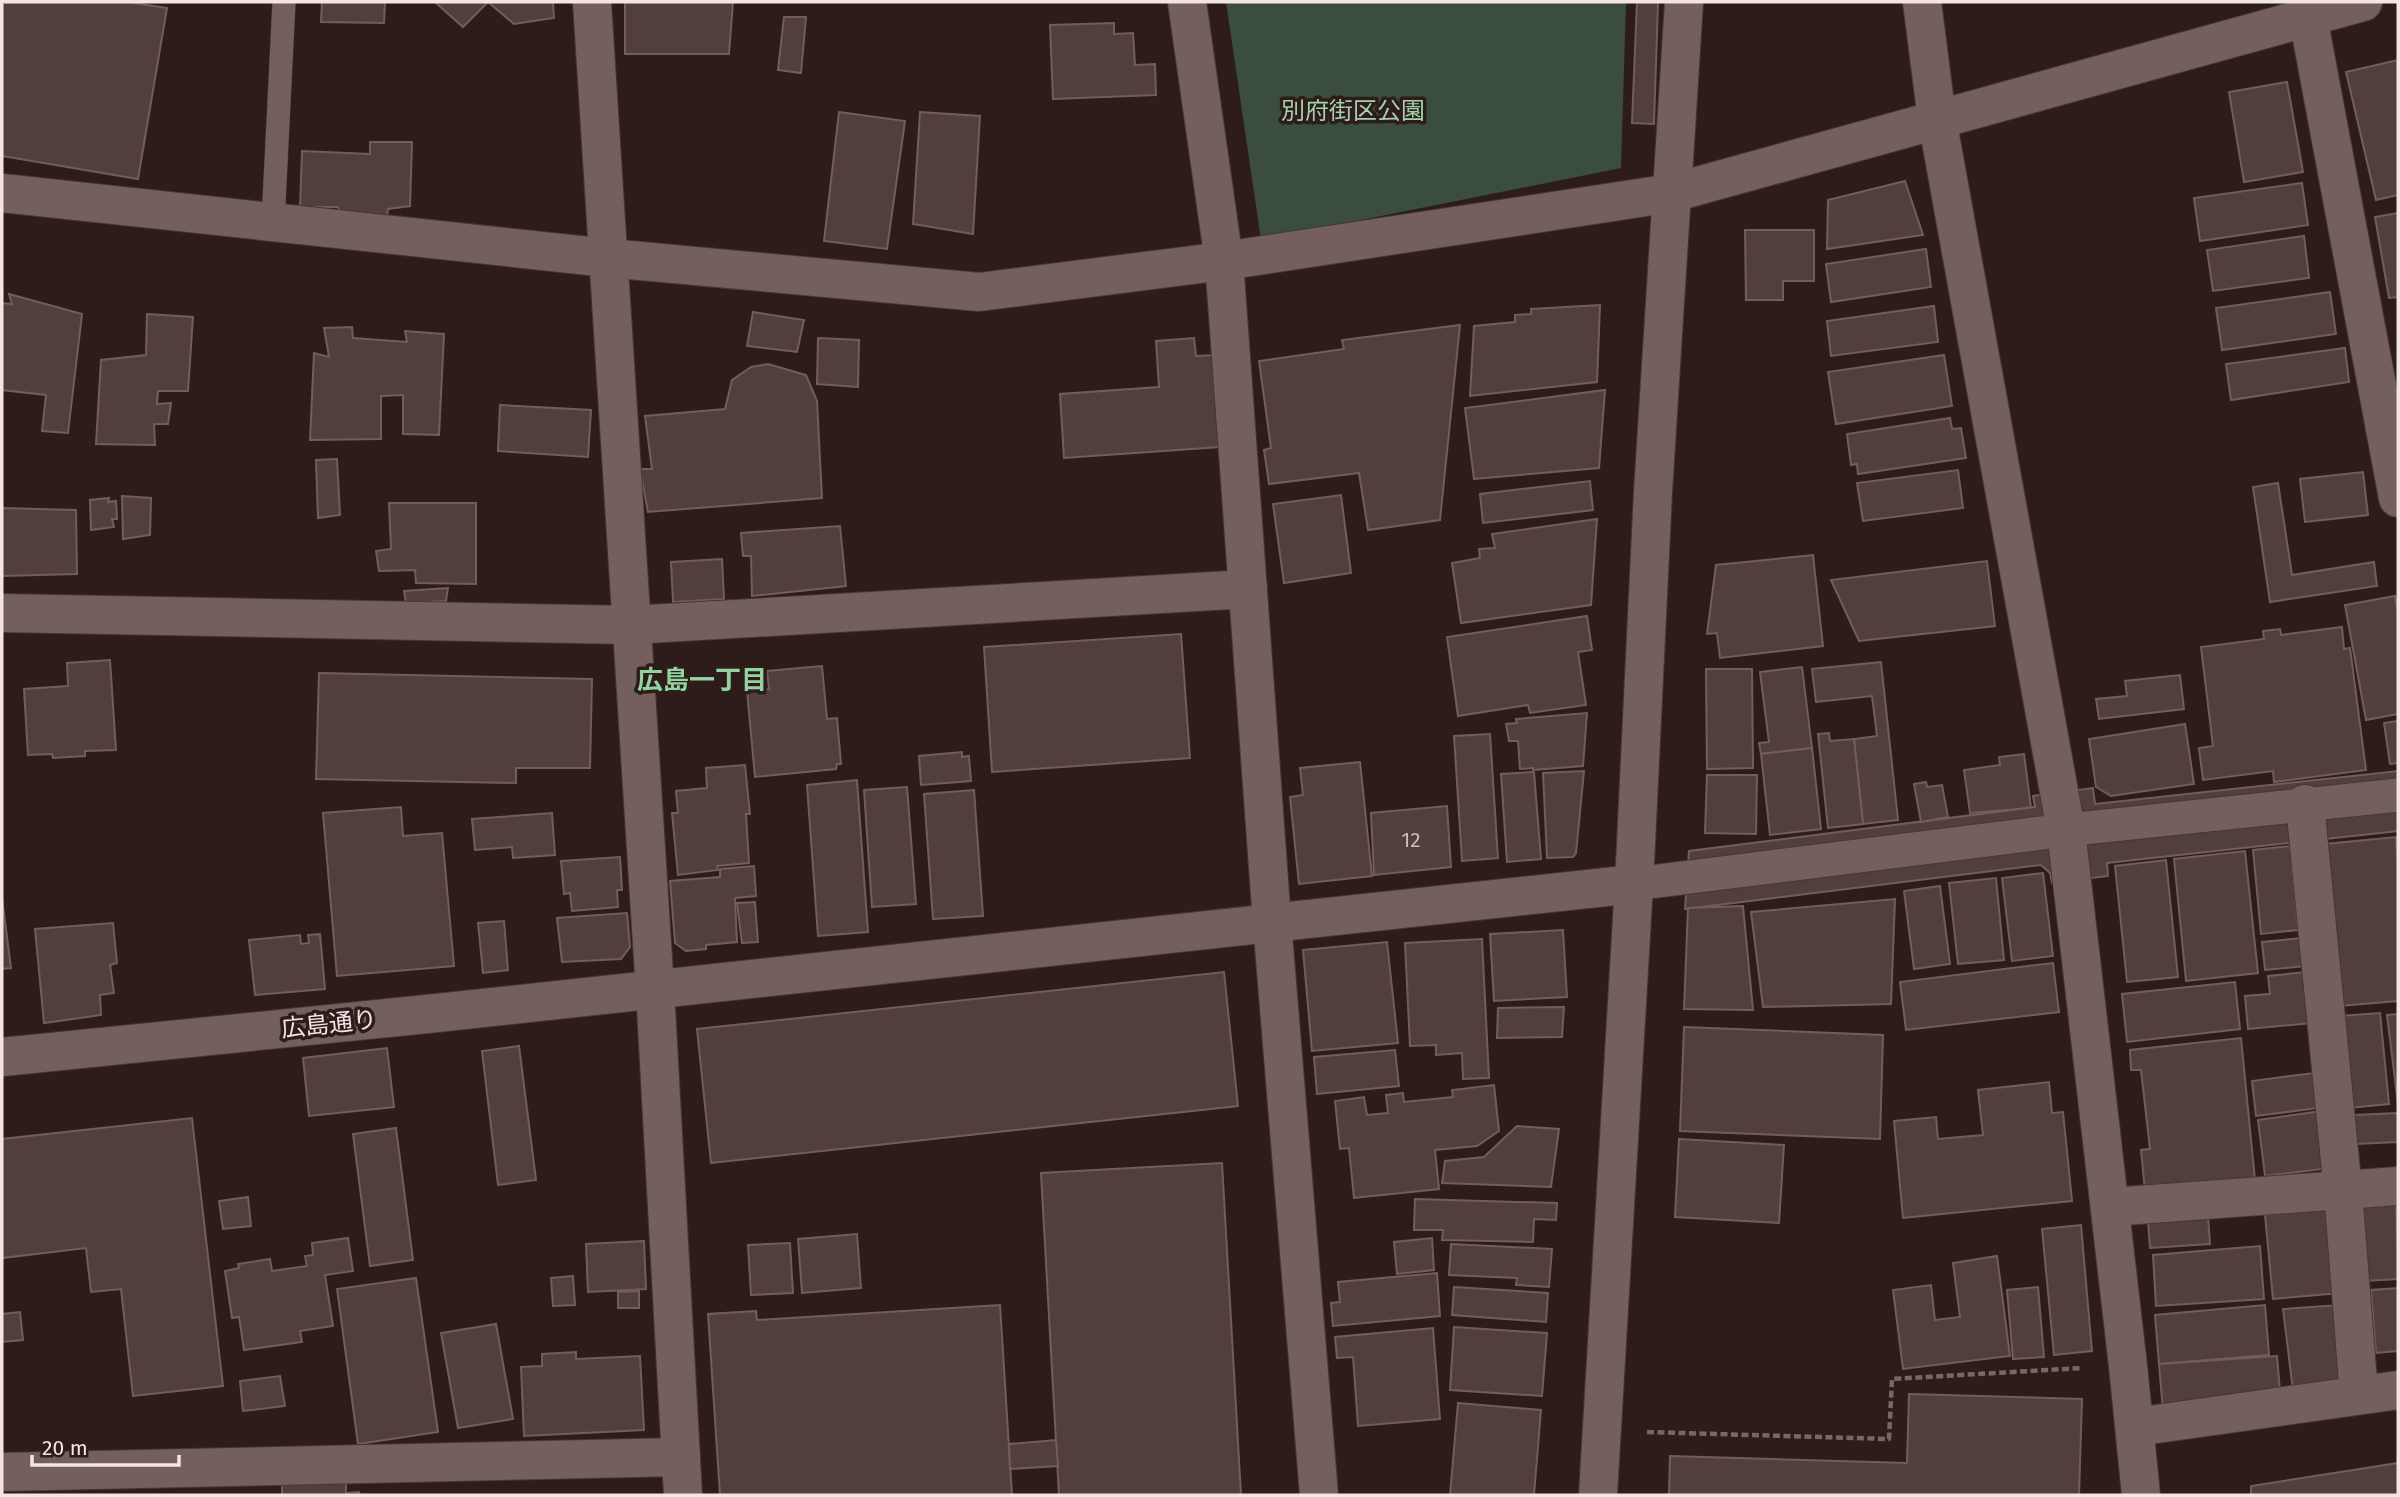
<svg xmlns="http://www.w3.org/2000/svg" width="2400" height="1497" viewBox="0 0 2400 1497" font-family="'Fira Sans','Noto Sans JP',sans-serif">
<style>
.green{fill:#3a4d3e}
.building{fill:#523e3d;stroke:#735d5c;stroke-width:2}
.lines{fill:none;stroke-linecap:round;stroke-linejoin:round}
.service-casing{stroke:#463737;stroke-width:24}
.pedestrian-casing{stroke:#463737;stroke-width:35}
.minor-casing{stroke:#463737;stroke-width:40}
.tertiary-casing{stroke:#463737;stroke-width:40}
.path{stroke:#776766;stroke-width:4.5;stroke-dasharray:7 3.5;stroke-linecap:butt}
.service{stroke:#755f5d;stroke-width:23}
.pedestrian{stroke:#755f5d;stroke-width:33}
.minor{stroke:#755f5d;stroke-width:38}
.tertiary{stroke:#755f5d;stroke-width:38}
.labels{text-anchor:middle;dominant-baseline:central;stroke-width:7;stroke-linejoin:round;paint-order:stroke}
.number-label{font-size:21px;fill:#cabbba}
.park-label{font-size:24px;fill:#a2d0ab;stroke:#2e1c1b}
.street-label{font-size:24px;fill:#f2e5e4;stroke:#2e1c1b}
.neighbourhood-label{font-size:26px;font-weight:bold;fill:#91d4a0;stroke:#2e1c1b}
</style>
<rect width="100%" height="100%" fill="#2e1c1b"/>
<polygon class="green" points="1226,2 1626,2 1621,168 1261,240"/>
<g class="building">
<polygon points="2,2 128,2 167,8 138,179 2,156"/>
<polygon points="322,2 385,2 384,23 321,22"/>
<polygon points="435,2 553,2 554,18 514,24 488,2 463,27"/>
<polygon points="625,2 733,2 729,54 625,54"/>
<polygon points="1637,2 1658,2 1654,124 1632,123"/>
<polygon points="784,17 806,17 801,73 778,70"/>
<polygon points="1114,23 1114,34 1133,33 1135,65 1155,64 1156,95 1053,99 1050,25"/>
<polygon points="2398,60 2398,195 2376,200 2346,72"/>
<polygon points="2287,82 2303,172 2244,182 2229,92"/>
<polygon points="839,112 905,121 887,249 824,241"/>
<polygon points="920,112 980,116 973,234 913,224"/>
<polygon points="370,142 412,142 410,206 388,209 387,217 340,218 338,207 300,207 302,151 370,154"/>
<polygon points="1905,181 1923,235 1827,249 1828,200"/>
<polygon points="2302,183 2308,225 2200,241 2194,198"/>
<polygon points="2398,213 2398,297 2389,298 2375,217"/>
<polygon points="1745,230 1814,230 1814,281 1783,281 1783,300 1746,300"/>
<polygon points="2304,236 2309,278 2213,291 2207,250"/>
<polygon points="1926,249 1931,287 1831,302 1826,264"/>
<polygon points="2330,292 2336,334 2222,350 2216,308"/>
<polygon points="9,294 82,314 68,433 42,431 46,395 2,390 2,303 12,304"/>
<polygon points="1600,305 1597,382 1470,396 1474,326 1515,322 1515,315 1531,314 1531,309"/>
<polygon points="1934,306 1938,342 1831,356 1827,321"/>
<polygon points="753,312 804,320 797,352 747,346"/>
<polygon points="147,314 193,317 188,391 158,391 157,404 171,403 168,424 154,424 155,445 96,444 101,360 146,355"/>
<polygon points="1460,325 1440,520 1368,530 1359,473 1269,484 1264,450 1271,448 1259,361 1344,349 1342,340"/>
<polygon points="352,327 353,338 407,342 405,331 444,334 439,435 403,434 403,395 381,396 381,439 310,440 314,353 329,357 324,328"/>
<polygon points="818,338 859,340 858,387 817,384"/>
<polygon points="1194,338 1196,356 1215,355 1220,447 1064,458 1060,394 1159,387 1156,341"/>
<polygon points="2345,348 2349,382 2231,400 2226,364"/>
<polygon points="1944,355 1952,406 1836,424 1828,372"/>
<polygon points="768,364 806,375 817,401 822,498 648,512 640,469 652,469 645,416 725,409 732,380 751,367"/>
<polygon points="1605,390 1599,468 1474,479 1465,408"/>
<polygon points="500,405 591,410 588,457 498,451"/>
<polygon points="1950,418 1952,429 1961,428 1966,458 1858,474 1857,464 1851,465 1847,434"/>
<polygon points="337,459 340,515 318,518 316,460"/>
<polygon points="1958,470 1963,508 1863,521 1857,483"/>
<polygon points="2363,472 2368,515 2305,522 2300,479"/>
<polygon points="1590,481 1593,510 1483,523 1480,494"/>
<polygon points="2278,483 2292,575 2374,562 2377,586 2270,602 2253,487"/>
<polygon points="1341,495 1351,573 1284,583 1273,504"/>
<polygon points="122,496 151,498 150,535 123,539"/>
<polygon points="109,498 108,502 116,501 117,519 112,519 114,527 91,530 90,500"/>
<polygon points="389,503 476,503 476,584 416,583 415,570 379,571 376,551 391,549"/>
<polygon points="2,508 76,510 77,574 2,576"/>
<polygon points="1597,519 1591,605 1461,623 1452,563 1480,558 1479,549 1495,548 1492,534"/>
<polygon points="840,526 846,586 752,596 751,556 743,556 741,533"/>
<polygon points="1813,555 1823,646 1720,658 1717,633 1707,634 1716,565"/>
<polygon points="722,559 724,599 673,602 671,562"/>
<polygon points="1987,561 1995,626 1859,641 1831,580"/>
<polygon points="448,588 446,601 406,603 404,591"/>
<polygon points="2395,596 2398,614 2398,714 2366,720 2345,605"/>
<polygon points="1587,616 1592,650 1578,652 1586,705 1530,713 1528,705 1458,716 1447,637"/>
<polygon points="2342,627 2344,649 2350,648 2366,770 2274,782 2273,771 2203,780 2199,748 2213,746 2201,647 2264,639 2263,631 2280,629 2281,635"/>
<polygon points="1181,634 1190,758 992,772 984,647"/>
<polygon points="110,660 116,750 85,751 85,756 53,758 52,754 28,755 24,689 68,686 67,663"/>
<polygon points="1881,662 1898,820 1863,824 1854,739 1877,736 1872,696 1816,702 1812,669"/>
<polygon points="822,666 827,719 837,718 841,764 837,764 836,769 755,777 747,691 769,689 767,671"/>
<polygon points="1802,667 1812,748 1761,754 1759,743 1769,742 1760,672"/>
<polygon points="1706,669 1752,669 1753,768 1707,769"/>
<polygon points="319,673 592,679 590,768 516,768 516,783 316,779"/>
<polygon points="2180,675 2184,709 2099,719 2096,699 2127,696 2125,681"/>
<polygon points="1587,713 1583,766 1533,770 1533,768 1520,769 1518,741 1509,741 1506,724 1517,723 1516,719"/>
<polygon points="2398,721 2398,763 2390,764 2384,723"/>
<polygon points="2185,724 2194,784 2111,796 2096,787 2089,739"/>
<polygon points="1829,733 1830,741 1854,739 1863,824 1828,828 1818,734"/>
<polygon points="1490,734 1498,858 1462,861 1454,736"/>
<polygon points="1812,748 1821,829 1770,835 1761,754"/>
<polygon points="962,752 962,757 969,756 971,781 921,785 919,756"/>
<polygon points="2024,754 2031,808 1970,813 1964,770 2000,765 1999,757"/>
<polygon points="1360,762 1372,876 1299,884 1290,797 1303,795 1300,768"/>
<polygon points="745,765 750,814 746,814 749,863 717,866 718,870 678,875 672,813 678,813 676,791 707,788 706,768"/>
<polygon points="1584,771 1576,853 1573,857 1547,858 1543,773"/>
<polygon points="2398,771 2398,831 2107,863 2108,876 2052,883 2050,873 2041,865 1685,909 1689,851 2035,807 2033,796 2093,788 2095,804"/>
<polygon points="1534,772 1541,859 1507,862 1501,774"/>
<polygon points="1707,775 1757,775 1756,834 1705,833"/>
<polygon points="857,780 868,932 818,936 807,785"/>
<polygon points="1926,782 1927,787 1942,785 1948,817 1921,822 1914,784"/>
<polygon points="907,787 916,904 872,907 864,790"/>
<polygon points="974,790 983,916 933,919 924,794"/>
<polygon points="1447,806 1451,867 1374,875 1371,813"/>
<polygon points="401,807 403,836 442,833 454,966 337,976 323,813"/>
<polygon points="552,813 555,855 513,858 512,847 475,850 472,819"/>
<polygon points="2396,837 2398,870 2398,1001 2340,1006 2325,844"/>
<polygon points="2290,846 2298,930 2261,934 2253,850"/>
<polygon points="2245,851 2258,973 2186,981 2174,859"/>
<polygon points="620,857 622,890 617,890 618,907 572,911 570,893 564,894 561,861"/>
<polygon points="2166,860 2178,977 2127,982 2115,866"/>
<polygon points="754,866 756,896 735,898 737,942 706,945 706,949 686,951 675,943 670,881 720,877 720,869"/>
<polygon points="2043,873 2053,956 2012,961 2002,878"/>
<polygon points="1996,878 2004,960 1958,964 1949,883"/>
<polygon points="1940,886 1950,964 1914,969 1904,891"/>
<polygon points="2,898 11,968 2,969"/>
<polygon points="1895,899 1891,1004 1763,1007 1751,912"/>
<polygon points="755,902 758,942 742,943 737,903"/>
<polygon points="1743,906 1753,1010 1684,1009 1688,908"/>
<polygon points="627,913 630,947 621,959 562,962 557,918"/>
<polygon points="504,921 508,970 483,973 478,923"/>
<polygon points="113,923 117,963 110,965 114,993 100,995 101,1015 44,1023 35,929"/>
<polygon points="1563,930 1567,997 1494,1001 1490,934"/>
<polygon points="320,934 325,989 255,995 249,940 300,935 301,944 309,943 308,935"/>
<polygon points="2302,938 2305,966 2265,970 2262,942"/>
<polygon points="1482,939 1489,1078 1463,1079 1462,1053 1436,1055 1436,1045 1410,1046 1405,943"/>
<polygon points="1387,942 1398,1043 1312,1051 1303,950"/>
<polygon points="2053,963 2059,1012 1906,1030 1900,982"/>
<polygon points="1224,972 1238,1106 711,1163 697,1029"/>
<polygon points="2306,972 2311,1023 2248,1029 2245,996 2270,994 2268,976"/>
<polygon points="2235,982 2240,1029 2127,1042 2122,994"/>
<polygon points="1564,1007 1562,1037 1497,1038 1498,1008"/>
<polygon points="2380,1013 2389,1104 2349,1108 2340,1016"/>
<polygon points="2398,1014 2398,1104 2387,1015"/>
<polygon points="1684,1027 1883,1035 1880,1139 1680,1131"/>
<polygon points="2241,1038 2255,1180 2145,1191 2141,1150 2150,1149 2141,1070 2131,1070 2130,1050"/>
<polygon points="519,1046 536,1180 498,1185 482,1051"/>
<polygon points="387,1048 394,1107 309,1116 303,1058"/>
<polygon points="1395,1050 1399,1086 1317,1094 1314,1057"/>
<polygon points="2314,1073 2318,1108 2256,1116 2252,1081"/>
<polygon points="2049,1082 2052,1113 2063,1112 2072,1201 1903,1218 1894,1121 1936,1117 1938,1139 1983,1135 1978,1090"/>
<polygon points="1494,1085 1499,1131 1477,1146 1435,1150 1439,1189 1354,1198 1349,1148 1340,1149 1335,1101 1364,1097 1367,1115 1388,1113 1386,1095 1403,1093 1404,1102 1453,1097 1452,1090"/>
<polygon points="2322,1111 2330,1168 2265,1176 2258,1120"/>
<polygon points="2398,1113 2398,1142 2356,1144 2354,1115"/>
<polygon points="192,1118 223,1386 133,1396 121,1289 91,1292 86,1248 2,1258 2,1139"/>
<polygon points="1517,1126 1559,1129 1551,1187 1442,1183 1445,1161 1484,1157"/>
<polygon points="396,1128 413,1260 370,1266 353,1134"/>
<polygon points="1679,1139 1784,1145 1779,1223 1675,1217"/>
<polygon points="1222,1163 1241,1495 1059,1495 1041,1173"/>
<polygon points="248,1197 251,1226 223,1229 219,1201"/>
<polygon points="2396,1197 2398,1279 2364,1281 2359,1200"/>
<polygon points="1415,1199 1557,1203 1556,1220 1534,1219 1533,1242 1442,1240 1443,1230 1414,1230"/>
<polygon points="2332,1208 2340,1293 2273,1299 2265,1215"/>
<polygon points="2208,1216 2210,1244 2150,1248 2148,1221"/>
<polygon points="2081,1225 2092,1351 2054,1355 2042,1229"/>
<polygon points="857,1234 861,1288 802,1293 798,1239"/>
<polygon points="348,1238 353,1271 325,1275 333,1326 300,1331 302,1342 244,1350 239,1317 232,1318 225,1271 239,1268 238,1264 270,1259 272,1271 307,1266 305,1256 313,1255 312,1243"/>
<polygon points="1432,1238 1434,1270 1397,1274 1394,1242"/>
<polygon points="644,1241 646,1289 588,1292 586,1244"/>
<polygon points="790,1243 793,1293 751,1295 748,1245"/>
<polygon points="1451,1244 1552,1249 1549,1287 1516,1285 1517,1278 1449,1275"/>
<polygon points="2260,1246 2264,1299 2156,1306 2153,1255"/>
<polygon points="1997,1256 2010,1356 1903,1369 1893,1290 1931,1285 1935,1320 1960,1317 1953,1263"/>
<polygon points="1437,1273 1440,1316 1333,1326 1331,1303 1340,1302 1338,1282"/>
<polygon points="573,1276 575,1305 553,1306 551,1278"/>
<polygon points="416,1278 438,1432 358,1444 337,1289"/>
<polygon points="1454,1287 1548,1293 1546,1322 1452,1315"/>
<polygon points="2038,1287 2044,1357 2013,1359 2007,1290"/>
<polygon points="2398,1288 2398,1351 2376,1353 2371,1290"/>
<polygon points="639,1291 639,1308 618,1308 618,1292"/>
<polygon points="1000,1305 1012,1495 720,1495 708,1314 756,1311 757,1320"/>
<polygon points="2265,1305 2269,1355 2159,1364 2155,1315"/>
<polygon points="2340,1305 2347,1386 2293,1391 2283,1309"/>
<polygon points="20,1312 23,1340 2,1342 2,1314"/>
<polygon points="496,1324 513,1419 458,1428 441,1333"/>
<polygon points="1454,1327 1547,1333 1542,1396 1450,1390"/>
<polygon points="1433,1328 1440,1419 1358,1426 1353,1357 1337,1358 1335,1337"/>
<polygon points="576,1352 576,1359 640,1356 644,1430 524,1436 521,1367 542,1366 542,1354"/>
<polygon points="2277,1356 2281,1403 2163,1411 2159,1364"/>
<polygon points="280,1376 285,1406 243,1411 240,1381"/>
<polygon points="1909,1394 2082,1399 2079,1495 1669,1495 1670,1456 1907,1463"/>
<polygon points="1458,1403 1541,1410 1534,1495 1450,1495"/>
<polygon points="1056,1440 1058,1466 1010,1469 1009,1444"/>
<polygon points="2398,1463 2398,1495 2251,1495 2251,1486"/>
<polygon points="346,1480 346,1493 359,1492 360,1495 282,1495 282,1483"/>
</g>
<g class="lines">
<defs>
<polyline id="service" points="273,222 284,2"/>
<polyline id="pedestrian" points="1634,884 2066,830 2398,795"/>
<g id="minor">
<polyline points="592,2 655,990 683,1495"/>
<polyline points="1187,2 1224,261 1272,922 1319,1495"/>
<polyline points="1922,2 1937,119 2066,830 2128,1366 2141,1495"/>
<polyline points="2308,17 2398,498"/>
<polyline points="2,193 608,258 979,292 1224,261 1672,193 2363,2"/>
<polyline points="2,613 631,625 1248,589"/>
<polyline points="2305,804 2343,1191 2359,1395"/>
<polyline points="2,1057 427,1014 1634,884"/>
<polyline points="2110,1207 2398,1186"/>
<polyline points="2135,1427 2398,1390"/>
<polyline points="2,1472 681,1457"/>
</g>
<polyline id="tertiary" points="1598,1495 1634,884 1653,492 1684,2"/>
</defs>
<use href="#service" class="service-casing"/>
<use href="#pedestrian" class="pedestrian-casing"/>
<use href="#minor" class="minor-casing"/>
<use href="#tertiary" class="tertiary-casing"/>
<polyline class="path" points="1647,1432 1889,1439 1892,1379 2082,1368"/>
<use href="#service" class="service"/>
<use href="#pedestrian" class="pedestrian"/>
<use href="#minor" class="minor"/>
<use href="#tertiary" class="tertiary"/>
</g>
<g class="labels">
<g class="number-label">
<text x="1411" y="840">12</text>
</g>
<g class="park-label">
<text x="1353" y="111">別府街区公園</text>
</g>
<g class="street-label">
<text transform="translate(329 1024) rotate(-6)">広島通り</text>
</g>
<g class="neighbourhood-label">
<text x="702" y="680">広島一丁目</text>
</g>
</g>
<rect width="2400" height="1497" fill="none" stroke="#f2e5e4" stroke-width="7"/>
<path d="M32 1455v10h147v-10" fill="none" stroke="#f2e5e4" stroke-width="3.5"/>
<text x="42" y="1455" font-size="21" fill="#f2e5e4" stroke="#2e1c1b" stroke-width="5" paint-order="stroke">20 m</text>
</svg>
